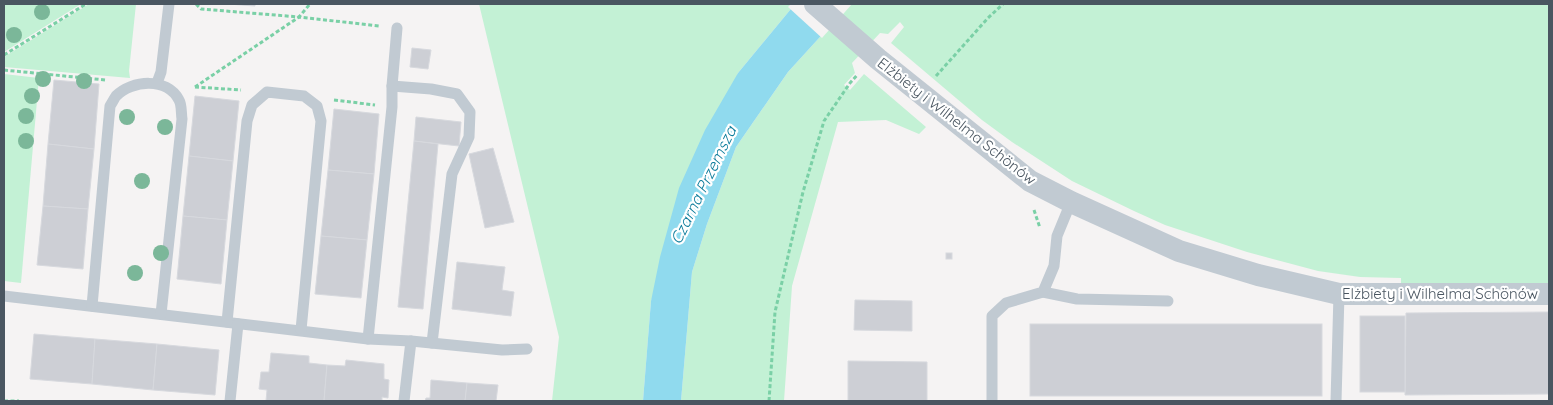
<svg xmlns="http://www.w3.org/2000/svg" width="1553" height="405" viewBox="0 0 1553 405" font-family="Quicksand,sans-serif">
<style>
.green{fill:#c3f1d5}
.water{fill:#90daee}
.pier{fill:#f5f3f3}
.building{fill:#cdcfd5;stroke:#d7d9de}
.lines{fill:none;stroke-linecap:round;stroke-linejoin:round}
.path{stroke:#7ad0a6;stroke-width:3;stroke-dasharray:4 2.5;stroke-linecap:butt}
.service{stroke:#c1cad2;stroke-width:11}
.minor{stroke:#c1cad2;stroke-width:22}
.tree{fill:#7bb799}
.labels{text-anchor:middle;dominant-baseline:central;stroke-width:4.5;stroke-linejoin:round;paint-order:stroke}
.street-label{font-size:15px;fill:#4a5661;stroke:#fff}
.water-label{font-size:16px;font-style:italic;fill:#0c7c9b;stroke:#fff}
</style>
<rect width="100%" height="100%" fill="#f5f3f3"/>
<g class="green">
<polygon points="5,4 81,4 4,52 4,8"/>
<polygon points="89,4 136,4 129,71 130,78 4,67 4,57"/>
<polygon points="479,4 795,4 738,73 651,301 643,401 552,401 559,337"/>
<polygon points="850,4 1549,4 1549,283 1401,284 1401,278 1360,277 1318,271 1288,263 1247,252 1165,225 1134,211 1072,181 1012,142 982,120 891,43 904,27 900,22 888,34 880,33 852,63 855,73 844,85 850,90 864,74 926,127 919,134 886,120 838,122 792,286 784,401 681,401 692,272 707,224 736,147 788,72"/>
<polygon points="4,74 39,78 21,283 4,281"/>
</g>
<polygon class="water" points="795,4 850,4 788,72 736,147 707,224 692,272 681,401 643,401 651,301 660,257 679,188 705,130 738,73"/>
<polygon class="pier" points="791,4 852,4 822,38 788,7"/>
<g class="building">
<polygon points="228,4 255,4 255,6"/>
<polygon points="412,48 431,50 428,69 410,67"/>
<polygon points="54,80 99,84 94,149 48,144"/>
<polygon points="195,96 239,101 233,161 189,156"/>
<polygon points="334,109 379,114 374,174 328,170"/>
<polygon points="416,117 461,122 459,146 414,141"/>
<polygon points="414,141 438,144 423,309 398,307"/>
<polygon points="48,144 94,149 88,209 43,206"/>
<polygon points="493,148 514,222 485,228 469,154"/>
<polygon points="189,156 233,161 227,220 183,216"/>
<polygon points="328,170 374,174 367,240 321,236"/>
<polygon points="43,206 88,209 83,269 37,265"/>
<polygon points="183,216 227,220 221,284 177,279"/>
<polygon points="321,236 367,240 361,298 315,294"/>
<rect x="946" y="253" width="6" height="6"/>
<polygon points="457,262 505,267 502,290 514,292 511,316 452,309"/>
<polygon points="855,300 912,301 912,331 854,330"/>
<polygon points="1549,312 1549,394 1405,395 1406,313"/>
<rect x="1360" y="316" width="45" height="76"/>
<rect x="1030" y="324" width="292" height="72"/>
<polygon points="34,334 95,339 92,384 30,379"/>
<polygon points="95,339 157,344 153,390 92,384"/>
<polygon points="157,344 219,350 215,395 153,390"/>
<polygon points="271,353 309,356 309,363 327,365 324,401 266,401 267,390 259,389 261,372 269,372"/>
<polygon points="346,360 384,364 384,379 389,380 388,398 382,397 382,401 324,401 327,365 345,366"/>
<polygon points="848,361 927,362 927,401 848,401"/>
<polygon points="431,380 467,383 465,401 425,401 426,398 430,398"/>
<polygon points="467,383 498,385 496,401 465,401"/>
</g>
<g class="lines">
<g class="path">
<polyline points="196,4 201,9 299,17 310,4"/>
<polyline points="4,55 86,4"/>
<polyline points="4,70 105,80"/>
<polyline points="936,76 988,18 1003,4"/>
<polyline points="195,87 299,17 379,26"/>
<polyline points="195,87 241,90"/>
<polyline points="334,100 375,105"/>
<polyline points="1034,210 1040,228"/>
<polyline points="4,401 19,401"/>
<polyline points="769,401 775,312 803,192 824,121 850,83 858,74"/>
</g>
<g class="service">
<polyline points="157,83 161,72 169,4"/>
<polyline points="392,86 431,89 457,94 470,112 469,137 452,174 432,343"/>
<polyline points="1043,292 1077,299 1168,301"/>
<polyline points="4,296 368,339 411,341 502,350 527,349"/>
<path d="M 92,306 L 110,106 C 112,103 114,99 116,96 C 132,80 167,77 179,100 C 182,105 181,113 182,119 L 161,314"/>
<polyline points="227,322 247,121 252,105 267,92 304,96 317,106 321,121 301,330"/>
<polyline points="368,339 392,107 392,86 397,28"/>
<polyline points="230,401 238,324"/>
<polyline points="404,401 411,341"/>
<polyline points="992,401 992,316 1006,303 1043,292 1054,266 1057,236 1071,202"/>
<polyline points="1336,401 1339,294"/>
</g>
<polyline class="minor" points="815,4 878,59 1030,181 1071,202 1179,251 1258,275 1339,294 1549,294"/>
</g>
<g class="tree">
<circle cx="42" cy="12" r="8"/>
<circle cx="14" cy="35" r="8"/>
<circle cx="43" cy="79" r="8"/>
<circle cx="84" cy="81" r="8"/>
<circle cx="32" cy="96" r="8"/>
<circle cx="26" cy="116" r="8"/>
<circle cx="127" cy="117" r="8"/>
<circle cx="165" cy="127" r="8"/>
<circle cx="26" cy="141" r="8"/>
<circle cx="142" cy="181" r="8"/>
<circle cx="161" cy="253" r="8"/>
<circle cx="135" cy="273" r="8"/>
</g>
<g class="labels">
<g class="street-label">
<text transform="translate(957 121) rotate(38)">Elżbiety i Wilhelma Schönów</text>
<text x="1440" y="293">Elżbiety i Wilhelma Schönów</text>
</g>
<g class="water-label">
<text transform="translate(703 185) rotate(-64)">Czarna Przemsza</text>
</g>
</g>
<rect width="1553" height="405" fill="none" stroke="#4a5661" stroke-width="10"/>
</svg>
